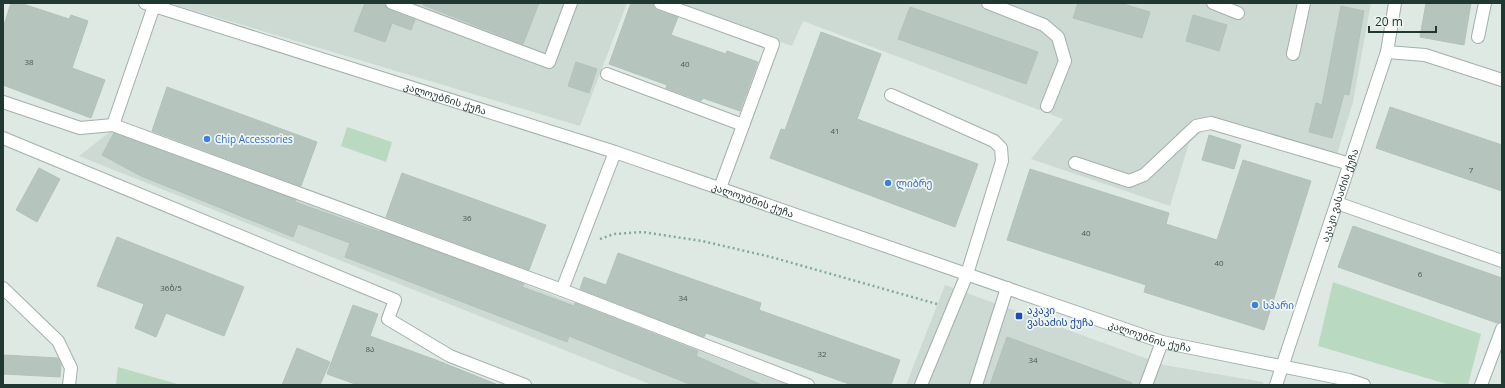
<svg xmlns="http://www.w3.org/2000/svg" width="1505" height="388" viewBox="0 0 1505 388" font-family="'Open Sans','Noto Sans Georgian',sans-serif">
<style>
.built{fill:#cdd9d3}
.green{fill:#b9d9c1}
.building{fill:#b5c4bd;stroke:#b2c2bb}
.lines{fill:none;stroke-linecap:round;stroke-linejoin:round}
.minor-casing{stroke:#a2b0ab;stroke-width:14}
.path{stroke:#81ab9d;stroke-width:2.5;stroke-dasharray:2 3;stroke-linecap:butt}
.minor{stroke:#fff;stroke-width:12}
.shop-dot{fill:#3f7fe0;stroke:#eff6f2;stroke-width:1.5}
.transit-dot{fill:#1a4fb4;stroke:#eff6f2;stroke-width:1.5}
.labels{text-anchor:middle;dominant-baseline:central;stroke-width:3.5;stroke-linejoin:round;paint-order:stroke}
.number-label{font-size:8px;fill:#465b55}
.street-label{font-size:10px;fill:#213832;stroke:#eff6f2}
.shop-label{font-size:10px;fill:#366cbe;stroke:#eff6f2;text-anchor:start}
.transit-label{font-size:10px;fill:#164399;stroke:#eff6f2;text-anchor:start}
</style>
<rect width="100%" height="100%" fill="#dfe9e4"/>
<g class="built">
<polygon points="169,3 627,3 580,126"/>
<polygon points="669,3 1371,3 1353,102 1333,167 1218,129 1204,130 1189,143 1170,206 1031,159 1063,119 803,21 792,46"/>
<polygon points="115,128 788,385 652,385 79,156"/>
<polygon points="945,285 1164,365 1263,382 1264,385 906,385"/>
</g>
<g class="green">
<polygon points="347,127 392,142 386,162 341,146"/>
<polygon points="1333,282 1481,334 1468,385 1450,385 1318,346"/>
<polygon points="118,367 181,385 116,385"/>
</g>
<g class="building">
<polygon points="11,3 20,3 69,19 71,15 88,21 72,68 105,80 91,118 3,85 3,28"/>
<polygon points="365,3 385,3 386,7 389,10 415,20 411,30 392,23 385,42 354,31"/>
<polygon points="423,3 539,3 523,44 423,5"/>
<polygon points="631,3 653,3 654,8 657,10 678,17 671,35 726,54 727,51 758,62 740,111 703,98 701,101 666,88 667,85 609,64"/>
<polygon points="1078,3 1120,3 1150,12 1142,38 1073,18"/>
<polygon points="1426,3 1471,3 1464,45 1420,37"/>
<polygon points="1341,6 1364,11 1349,95 1344,94 1332,138 1309,132 1316,103 1322,105"/>
<polygon points="910,7 1038,52 1026,84 898,39"/>
<polygon points="1193,15 1227,25 1219,51 1186,41"/>
<polygon points="821,32 881,54 857,119 978,164 955,227 770,158 781,129 785,130"/>
<polygon points="576,62 597,69 589,93 568,86"/>
<polygon points="167,87 317,142 301,186 152,131"/>
<polygon points="1390,107 1502,145 1502,191 1376,148"/>
<polygon points="114,133 296,200 295,202 380,232 381,231 524,284 522,287 574,306 575,303 698,351 696,356 762,385 692,385 569,336 567,342 345,257 350,243 298,224 293,237 141,176 102,155"/>
<polygon points="1209,135 1241,145 1234,169 1202,160"/>
<polygon points="1243,160 1311,181 1264,330 1144,292 1146,285 1007,240 1030,169 1169,213 1166,224 1217,240"/>
<polygon points="39,168 60,179 37,222 16,210"/>
<polygon points="402,173 546,225 529,270 386,217"/>
<polygon points="1353,226 1502,278 1502,322 1497,323 1338,267"/>
<polygon points="117,237 244,287 224,336 166,313 156,337 135,328 144,304 97,286"/>
<polygon points="618,253 761,303 759,310 900,360 891,385 852,385 706,333 704,337 580,289 584,277 606,285"/>
<polygon points="353,305 378,314 370,336 436,360 496,384 495,385 358,385 327,374"/>
<polygon points="1007,337 1132,383 1131,385 990,385"/>
<polygon points="297,348 330,362 320,385 282,385"/>
<polygon points="3,355 58,358 61,365 60,377 3,374"/>
</g>
<g class="lines">
<defs>
<g id="minor">
<path id="s1" d="M 145,3 L 615,152 L 1162,342 L 1349,380 L 1364,385"/>
<polyline points="392,3 549,62 571,3"/>
<polyline points="660,3 773,44 720,188"/>
<polyline points="988,3 1044,25 1058,37 1065,61 1047,106"/>
<polyline points="1213,3 1238,13"/>
<polyline points="1478,37 1485,3"/>
<polyline points="1387,52 1425,55 1502,80"/>
<polyline points="1293,54 1304,3"/>
<polyline points="607,74 743,125"/>
<polyline points="891,95 994,141 1001,148 1002,161 967,274 921,385"/>
<polyline points="3,102 80,128 113,125 562,290 808,385"/>
<polyline points="113,125 154,6"/>
<polyline points="3,138 395,300 388,319 450,356 525,385"/>
<polyline points="1075,163 1129,181 1144,175 1196,126 1211,123 1350,164"/>
<polyline points="1337,203 1502,261"/>
<polyline points="3,288 58,341 71,368 69,385"/>
<polyline points="562,290 615,152"/>
<polyline points="976,385 1007,288"/>
<polyline points="1146,385 1162,342"/>
<path id="s2" d="M 1276,385 L 1387,52 L 1395,3"/>
<polyline points="1481,385 1502,329"/>
</g>
</defs>
<use href="#minor" class="minor-casing"/>
<polyline class="path" points="600,239 614,234 643,232 702,241 771,257 937,304"/>
<use href="#minor" class="minor"/>
</g>
<g class="shop-dot">
<circle cx="207" cy="139" r="4"/>
<circle cx="888" cy="183" r="4"/>
<circle cx="1255" cy="305" r="4"/>
</g>
<rect class="transit-dot" x="1015" y="312" width="8" height="8" rx="2"/>
<g class="labels">
<g class="number-label">
<text x="29" y="61">38</text>
<text x="685" y="63">40</text>
<text x="835" y="130">41</text>
<text x="1471" y="169">7</text>
<text x="467" y="217">36</text>
<text x="1086" y="232">40</text>
<text x="1219" y="262">40</text>
<text x="1420" y="273">6</text>
<text x="171" y="287">36ბ/5</text>
<text x="683" y="297">34</text>
<text x="370" y="348">8ა</text>
<text x="822" y="353">32</text>
<text x="1033" y="359">34</text>
</g>
<g class="street-label">
<text stroke="none"><textPath href="#s1" startOffset="315">კალოუბნის ქუჩა</textPath></text>
<text stroke="none"><textPath href="#s2" startOffset="200">აკაკი ვასაძის ქუჩა</textPath></text>
<text stroke="none"><textPath href="#s1" startOffset="639">კალოუბნის ქუჩა</textPath></text>
<text stroke="none"><textPath href="#s1" startOffset="1059">კალოუბნის ქუჩა</textPath></text>
</g>
<g class="shop-label">
<text x="215" y="139">Chip Accessories</text>
<text x="896" y="183">ლიბრე</text>
<text x="1263" y="305">სპარი</text>
</g>
<g class="transit-label">
<text x="1027" y="310">აკაკი<tspan x="1027" dy="12">ვასაძის ქუჩა</tspan></text>
</g>
</g>
<rect width="1505" height="388" fill="none" stroke="#213832" stroke-width="8"/>
<path d="M1369 26v6h67v-6" fill="none" stroke="#213832" stroke-width="2"/>
<text x="1375" y="26" font-size="12" fill="#213832" stroke="#eff6f2" stroke-width="3" paint-order="stroke">20 m</text>
</svg>
